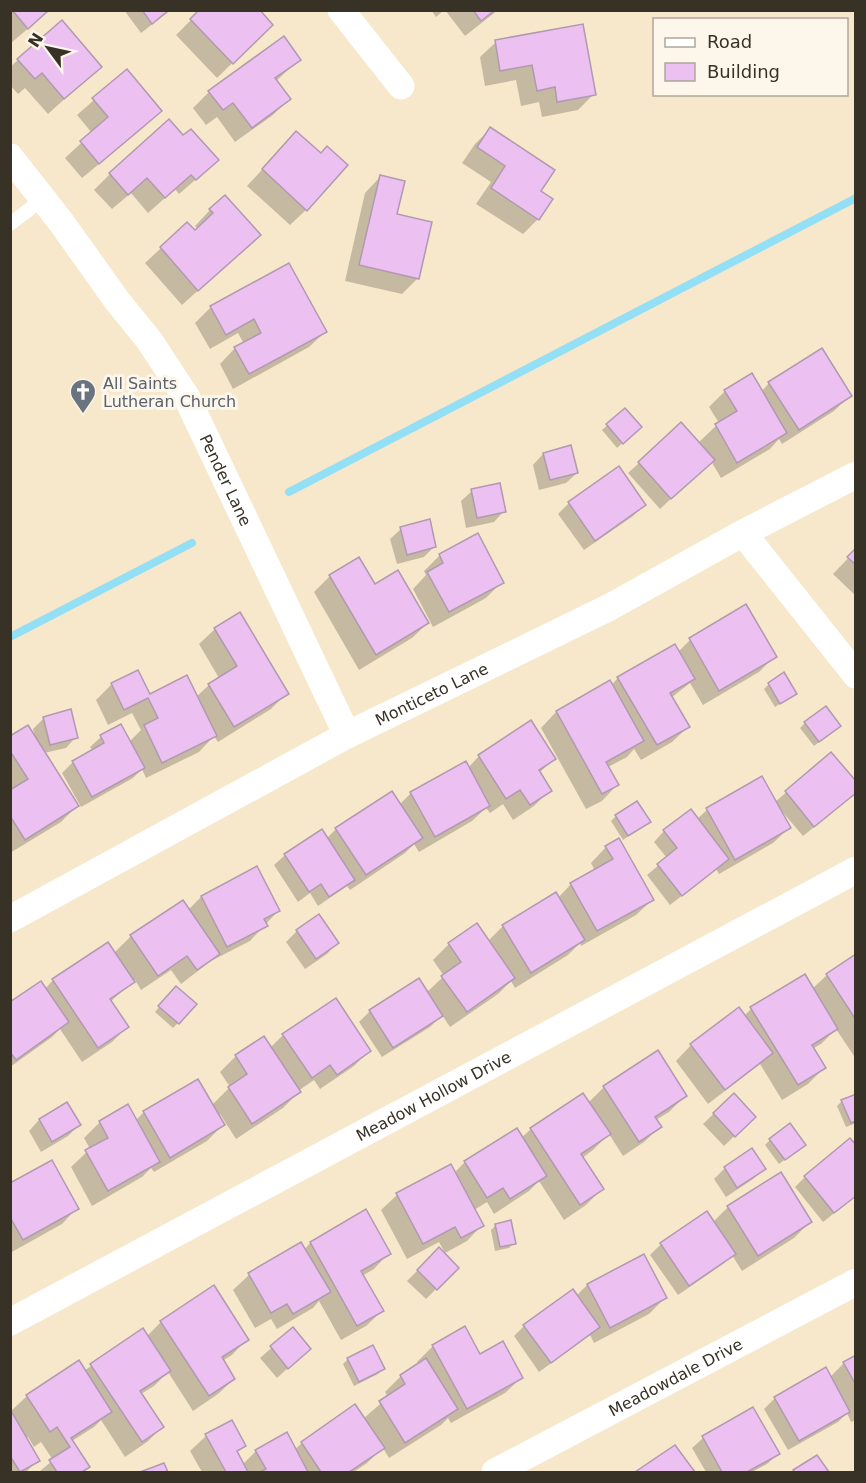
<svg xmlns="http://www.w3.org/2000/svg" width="866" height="1483" viewBox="0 0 866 1483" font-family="'DejaVu Sans',sans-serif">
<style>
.shadow{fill:#0003}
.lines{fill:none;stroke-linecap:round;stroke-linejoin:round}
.stream{stroke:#93dff6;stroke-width:8}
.building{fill:#ecc0f0;stroke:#af9ab1;stroke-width:1.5}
.lane{stroke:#fff;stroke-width:14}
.street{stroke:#fff;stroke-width:27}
.labels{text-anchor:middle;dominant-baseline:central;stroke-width:6;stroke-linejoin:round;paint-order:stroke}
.worship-label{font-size:16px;fill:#5b616d;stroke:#fdf6eb;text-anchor:start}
.street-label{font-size:16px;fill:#373126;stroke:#fdf6eb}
</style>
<rect width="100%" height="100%" fill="#f8e8cb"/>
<g class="shadow">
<polygon points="10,10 50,10 11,43"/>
<polygon points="124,10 171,10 141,33"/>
<polygon points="201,10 271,25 217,78 176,35"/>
<polygon points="431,10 444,10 436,17"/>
<polygon points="445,10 498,10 465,36"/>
<polygon points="496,42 594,94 578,110 542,117 539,102 521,106 516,80 485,86 480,57"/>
<polygon points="18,60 100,67 48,114 25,88 18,94 10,85 10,67"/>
<polygon points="299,60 276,81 289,99 273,115 235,142 217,117 206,125 193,108 209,92"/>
<polygon points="127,71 160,111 144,127 82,178 65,158 92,133 77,115"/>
<polygon points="490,129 539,192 538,219 523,234 476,204 491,182 462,163 475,144"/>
<polygon points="183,137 201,175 179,194 175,189 148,213 131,193 112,209 94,190 110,174"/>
<polygon points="281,149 306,210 290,225 247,186"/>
<polygon points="380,177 418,278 402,294 345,281 365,193"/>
<polygon points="210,210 259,235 182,305 145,263 187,224 195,232 198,229 195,226"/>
<polygon points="211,307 325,332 309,347 233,389 220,364 235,348 244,344 238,333 210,349 195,323"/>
<polygon points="769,383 850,396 834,411 782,444 779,439 770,449 721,478 711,461 660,509 628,473 639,463 698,443 719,423 709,407 725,391 761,392"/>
<polygon points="625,410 635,432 617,448 602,430"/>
<polygon points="543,454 577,473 566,483 539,490 533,465"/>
<polygon points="618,469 644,505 633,516 584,550 558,514 569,503"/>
<polygon points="472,491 504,511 494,522 466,528 461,501"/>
<polygon points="401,529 435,546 424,557 397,564 390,539"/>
<polygon points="856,550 856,596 833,574"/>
<polygon points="440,555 502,582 486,598 433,627 413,589 426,575 424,571"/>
<polygon points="358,560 374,587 428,623 412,638 359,670 314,592 329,577"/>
<polygon points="746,607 775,656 759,672 703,705 690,683 671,698 688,727 672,742 641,760 634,749 627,757 608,767 617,785 602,801 586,809 541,728 556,712 609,682 611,685 618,678 678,652 690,640"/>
<polygon points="215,629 287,693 271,709 218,742 214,736 199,752 146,778 142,769 133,778 81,807 62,773 73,762 93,751 90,747 101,737 120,726 129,742 141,730 132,713 108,725 96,700 112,684 149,696 196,697 209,685 219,678 199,644"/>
<polygon points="769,684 795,693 775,707 764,689"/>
<polygon points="44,718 76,737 66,748 44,753 77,806 61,822 10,853 10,738 35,738 33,729"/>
<polygon points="805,723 834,731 814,746 800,728"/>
<polygon points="831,754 849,799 803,836 780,809 779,810 789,828 773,843 719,874 716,869 670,905 647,875 667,858 654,842 664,831 697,819 707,810 762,778 775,802"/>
<polygon points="479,756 554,759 539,773 550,790 534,806 513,820 503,804 490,813 486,808 472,821 419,852 414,844 405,853 350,890 347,886 318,906 310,893 298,902 274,865 285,855 327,838 336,829 391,793 399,805 411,793 468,768"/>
<polygon points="616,816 649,822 623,840 611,821"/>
<polygon points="606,847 652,900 636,915 581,946 580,943 568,955 515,988 511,981 498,994 450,1027 442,1015 430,1027 382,1057 359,1022 370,1011 426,993 444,976 433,960 449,944 477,925 488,941 503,926 558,898 571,884 595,871 591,863"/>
<polygon points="256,868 278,911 250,941 211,961 181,984 171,970 141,990 135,980 110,1002 127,1027 112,1042 82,1062 60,1029 52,1037 10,1067 10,1004 45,989 53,980 114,953 131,936 188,910 201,897"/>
<polygon points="297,931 337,943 327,954 305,969 286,942"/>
<polygon points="856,956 856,1059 836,1029 821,1044 812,1049 824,1068 808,1084 782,1100 760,1064 708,1104 676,1061 691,1045 744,1016 751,1009 812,989 827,975"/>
<polygon points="171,993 178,1023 173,1028 155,1012"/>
<polygon points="283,1035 369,1051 354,1066 320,1089 314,1080 298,1091 299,1092 283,1108 236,1139 220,1114 218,1116 223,1125 207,1141 154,1172 151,1168 142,1177 92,1206 71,1167 90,1149 84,1138 100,1122 136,1120 144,1112 198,1081 212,1105 230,1087 220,1072 236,1056 270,1048"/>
<polygon points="604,1087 685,1096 669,1112 656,1120 660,1127 644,1142 623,1156 609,1134 593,1150 582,1158 602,1189 586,1205 564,1220 539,1181 529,1191 494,1214 487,1202 474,1210 482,1225 467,1241 445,1253 439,1242 407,1259 381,1210 397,1195 451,1166 454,1173 465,1162 521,1138 531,1129 588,1103"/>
<polygon points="733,1095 754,1117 724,1146 703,1124"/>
<polygon points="856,1095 856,1123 846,1127 837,1106 842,1101"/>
<polygon points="67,1104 79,1125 68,1136 41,1152 29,1131 39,1120"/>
<polygon points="770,1140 804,1145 779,1164 765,1145"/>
<polygon points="856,1143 856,1196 823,1222 795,1187 805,1177"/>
<polygon points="751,1150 764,1168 753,1179 726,1197 714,1179 725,1168"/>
<polygon points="10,1185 77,1208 62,1224 10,1253"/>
<polygon points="728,1207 810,1222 794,1238 742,1271 732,1255 723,1264 678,1295 650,1255 661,1244 713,1222"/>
<polygon points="365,1211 389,1253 374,1269 362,1276 382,1311 366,1326 341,1340 319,1301 313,1308 277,1329 271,1319 255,1328 233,1290 249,1275 304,1250 310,1243"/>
<polygon points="496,1225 514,1243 509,1248 495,1251 491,1230"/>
<polygon points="439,1249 457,1268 426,1299 407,1281"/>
<polygon points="643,1256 665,1298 649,1314 594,1343 590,1335 539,1372 514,1336 524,1326 576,1296 587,1285"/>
<polygon points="161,1322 247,1339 232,1355 222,1361 234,1379 218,1394 193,1411 168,1372 154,1386 141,1394 162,1427 147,1442 125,1457 101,1420 94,1427 72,1441 88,1467 82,1472 39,1472 53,1460 41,1442 34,1447 28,1437 26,1438 38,1460 26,1472 10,1472 10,1412 27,1396 84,1371 142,1330 147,1336"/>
<polygon points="293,1329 309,1349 277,1378 260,1358"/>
<polygon points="433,1346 480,1357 521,1378 505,1393 451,1423 448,1418 441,1425 389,1458 383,1448 367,1463 354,1472 202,1472 190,1451 206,1436 244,1446 236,1453 242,1465 256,1451 294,1450 302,1443 355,1406 363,1419 388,1397 385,1392 401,1376 419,1365 417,1362"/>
<polygon points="856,1357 856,1420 851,1422 847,1413 838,1422 788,1450 764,1409 775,1398 830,1377 844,1363"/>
<polygon points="348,1359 383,1369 378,1374 354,1386 343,1364"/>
<polygon points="703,1438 778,1454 767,1464 752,1472 706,1472 692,1448"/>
<polygon points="675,1447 693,1472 637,1472"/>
</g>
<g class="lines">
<g class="stream">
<polyline points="289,492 856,198"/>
<polyline points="10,637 192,543"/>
</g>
</g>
<g class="building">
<polygon points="12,10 49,10 28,29"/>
<polygon points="142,10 169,10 152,24"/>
<polygon points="199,10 260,10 273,25 233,64 190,19"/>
<polygon points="473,10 495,10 481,21"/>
<polygon points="62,20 102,67 64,99 42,73 35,79 17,59"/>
<polygon points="583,24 596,95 557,102 555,87 537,91 532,65 500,71 495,40"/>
<polygon points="284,36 301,60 275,78 291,99 252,128 233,103 223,110 208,91"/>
<polygon points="127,69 162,111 99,164 80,141 108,117 92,98"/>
<polygon points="169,119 183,135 191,129 219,160 196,180 191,175 165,198 147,178 128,195 109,173"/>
<polygon points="490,127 555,170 541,191 553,199 539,220 491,188 505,166 477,147"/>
<polygon points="296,131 321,153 327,146 348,165 307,211 262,169"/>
<polygon points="380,175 405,181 397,214 432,222 419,279 359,265"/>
<polygon points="225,195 261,235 198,291 160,247 187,222 195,230 213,213 209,209"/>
<polygon points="289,263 327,332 249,374 234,347 261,333 254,319 226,335 210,306"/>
<polygon points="822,348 852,396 799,430 768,382"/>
<polygon points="752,373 787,433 737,463 715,424 737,411 724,390"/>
<polygon points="625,408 642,427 623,444 606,424"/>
<polygon points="681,422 715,460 671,499 638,462"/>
<polygon points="571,445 578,473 550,480 543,453"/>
<polygon points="619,466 646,505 595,541 568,502"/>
<polygon points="500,483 506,512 477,518 471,489"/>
<polygon points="430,519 436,547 407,555 400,527"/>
<polygon points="478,533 504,583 449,612 427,572 443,563 439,554"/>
<polygon points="856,548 856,565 847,557"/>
<polygon points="359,557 375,584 398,570 429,623 376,655 329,575"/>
<polygon points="746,604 777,657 719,691 689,638"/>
<polygon points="240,612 289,694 234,727 208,684 237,666 214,628"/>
<polygon points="675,644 695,679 670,693 690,727 657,745 617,677"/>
<polygon points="138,670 150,694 187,675 217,736 162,763 144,725 158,718 148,698 124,710 111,683"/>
<polygon points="784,672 797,694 780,704 768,683"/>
<polygon points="610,680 644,741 606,762 619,785 602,794 556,711"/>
<polygon points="826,706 841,726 819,742 804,722"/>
<polygon points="71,709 78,738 50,745 43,717"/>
<polygon points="531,720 556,759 539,770 552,791 530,805 520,790 506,799 478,755"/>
<polygon points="121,724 145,768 92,797 72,761 104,743 100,735"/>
<polygon points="28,725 79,806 25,840 10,816 10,790 28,779 10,751 10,736"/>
<polygon points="831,752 856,781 856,793 814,827 785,791"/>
<polygon points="466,761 490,806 435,837 410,792"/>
<polygon points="762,776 791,828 735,860 706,808"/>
<polygon points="392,791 423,838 366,875 335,828"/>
<polygon points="637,801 651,822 628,836 615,815"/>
<polygon points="691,809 729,859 682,896 657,864 677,848 663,830"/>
<polygon points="322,829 355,880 329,897 321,884 309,892 284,854"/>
<polygon points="619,838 654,900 597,931 570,883 613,859 605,846"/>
<polygon points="257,866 280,911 264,919 268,926 227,947 201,896"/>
<polygon points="556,892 585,940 531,973 502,925"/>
<polygon points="183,900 220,954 197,970 187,956 158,976 130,935"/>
<polygon points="319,914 339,943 316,959 296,930"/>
<polygon points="477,923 515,978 467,1012 441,976 461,962 448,943"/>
<polygon points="108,942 135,982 110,999 129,1027 98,1048 52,979"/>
<polygon points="856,954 856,1020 826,974"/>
<polygon points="805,974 838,1029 812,1045 826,1068 798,1085 750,1007"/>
<polygon points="419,978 443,1016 393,1048 369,1010"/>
<polygon points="41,981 69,1022 16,1060 10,1052 10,1002"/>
<polygon points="176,986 197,1004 179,1024 158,1006"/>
<polygon points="336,998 371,1051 337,1075 330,1065 312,1078 282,1034"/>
<polygon points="739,1007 773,1053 725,1090 690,1044"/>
<polygon points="264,1036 301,1092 252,1124 228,1087 247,1074 235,1055"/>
<polygon points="658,1050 687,1096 655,1117 662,1127 639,1142 603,1086"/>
<polygon points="198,1079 225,1125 170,1158 143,1111"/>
<polygon points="583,1093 611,1134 581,1154 604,1189 580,1205 530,1128"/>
<polygon points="734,1093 756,1117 735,1137 713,1113"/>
<polygon points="856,1094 856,1121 851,1123 841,1100"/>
<polygon points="67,1102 81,1125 52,1142 39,1119"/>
<polygon points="128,1104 160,1162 108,1191 85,1150 108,1138 99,1121"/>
<polygon points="790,1123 806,1145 785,1160 769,1139"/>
<polygon points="517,1128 547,1176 510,1199 503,1188 487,1198 464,1161"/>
<polygon points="850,1138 856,1145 856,1196 834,1213 804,1176"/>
<polygon points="752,1148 766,1169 737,1188 724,1167"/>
<polygon points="52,1160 79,1209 23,1240 10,1217 10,1183"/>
<polygon points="451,1164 484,1226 461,1238 455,1227 423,1244 396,1193"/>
<polygon points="781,1172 812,1222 758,1256 727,1206"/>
<polygon points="366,1209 391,1254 361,1271 384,1311 357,1326 310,1242"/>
<polygon points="707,1211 736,1254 689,1286 660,1243"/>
<polygon points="511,1220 516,1244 500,1247 495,1224"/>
<polygon points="301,1242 331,1292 293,1314 287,1304 271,1313 248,1273"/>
<polygon points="439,1247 459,1268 437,1290 417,1270"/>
<polygon points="644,1254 667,1298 610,1328 587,1284"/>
<polygon points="214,1285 249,1340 222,1357 235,1379 209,1396 160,1321"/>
<polygon points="573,1289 600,1327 551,1363 523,1325"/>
<polygon points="465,1326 480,1354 503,1341 523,1378 467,1409 432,1345"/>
<polygon points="293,1327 311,1349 288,1369 270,1346"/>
<polygon points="143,1328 171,1371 140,1391 164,1427 142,1442 90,1364"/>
<polygon points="373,1345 385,1369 359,1382 347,1358"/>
<polygon points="856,1355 856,1385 843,1362"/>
<polygon points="426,1358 458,1409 405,1443 379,1401 405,1384 400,1375"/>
<polygon points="79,1360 112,1412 71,1438 90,1467 82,1472 57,1472 49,1460 70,1447 57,1427 50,1432 26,1395"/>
<polygon points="826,1367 850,1412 799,1441 774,1397"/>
<polygon points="355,1404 385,1448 349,1472 321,1472 301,1442"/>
<polygon points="753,1407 780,1454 747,1472 722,1472 702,1436"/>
<polygon points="10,1409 40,1461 20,1472 10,1456"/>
<polygon points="232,1420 246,1446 237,1451 248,1472 226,1472 205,1434"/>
<polygon points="287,1432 308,1472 260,1472 266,1469 255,1450"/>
<polygon points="675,1445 695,1472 635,1472"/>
<polygon points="817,1455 829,1472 795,1472 793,1470"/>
<polygon points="164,1463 168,1472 140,1472"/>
</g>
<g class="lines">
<polyline class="lane" points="10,224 43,199"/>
<g class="street">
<polyline points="341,10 401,86"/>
<path id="s1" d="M 10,157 L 61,222 L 118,302 L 149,340 L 187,398 L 347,735"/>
<polyline points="743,533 856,675"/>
<path id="s2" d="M 10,919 L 347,735 L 610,607 L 743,533 L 856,475"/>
<path id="s3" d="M 10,1322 L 856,870"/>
<path id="s4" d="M 495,1472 L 856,1282"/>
</g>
</g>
<defs>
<symbol id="church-pin" viewBox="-11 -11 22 30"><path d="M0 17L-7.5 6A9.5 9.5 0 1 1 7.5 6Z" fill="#6b7280" stroke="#fdf6eb"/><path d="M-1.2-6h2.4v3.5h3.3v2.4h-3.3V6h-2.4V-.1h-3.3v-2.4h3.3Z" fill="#fff"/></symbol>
</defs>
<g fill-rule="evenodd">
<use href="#church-pin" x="68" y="377" width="30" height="40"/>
</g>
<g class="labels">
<g class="worship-label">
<text x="103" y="383">All Saints<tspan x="103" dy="18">Lutheran Church</tspan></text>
</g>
<g class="street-label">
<text stroke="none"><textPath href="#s1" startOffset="390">Pender Lane</textPath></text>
<text stroke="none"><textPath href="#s2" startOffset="478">Monticeto Lane</textPath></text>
<text stroke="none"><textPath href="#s3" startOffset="480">Meadow Hollow Drive</textPath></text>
<text stroke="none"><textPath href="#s4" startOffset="204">Meadowdale Drive</textPath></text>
</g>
</g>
<rect width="866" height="1483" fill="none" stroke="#373126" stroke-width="24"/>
<rect x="653" y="18" width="195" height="78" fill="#fdf6eb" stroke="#aea79c" stroke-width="1.5"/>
<rect x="665" y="38" width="30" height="9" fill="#ffffff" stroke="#aea79c" stroke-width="1.5"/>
<text x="707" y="48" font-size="18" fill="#373126">Road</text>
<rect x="665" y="63" width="30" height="18" fill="#ecc0f0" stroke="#aea79c" stroke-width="1.5"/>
<text x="707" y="78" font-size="18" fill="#373126">Building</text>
<g transform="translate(48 48) rotate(303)" stroke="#fdf6eb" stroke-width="4.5" paint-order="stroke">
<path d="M0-4.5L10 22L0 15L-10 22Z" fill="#373126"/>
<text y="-9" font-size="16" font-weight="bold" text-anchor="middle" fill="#373126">N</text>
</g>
</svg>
